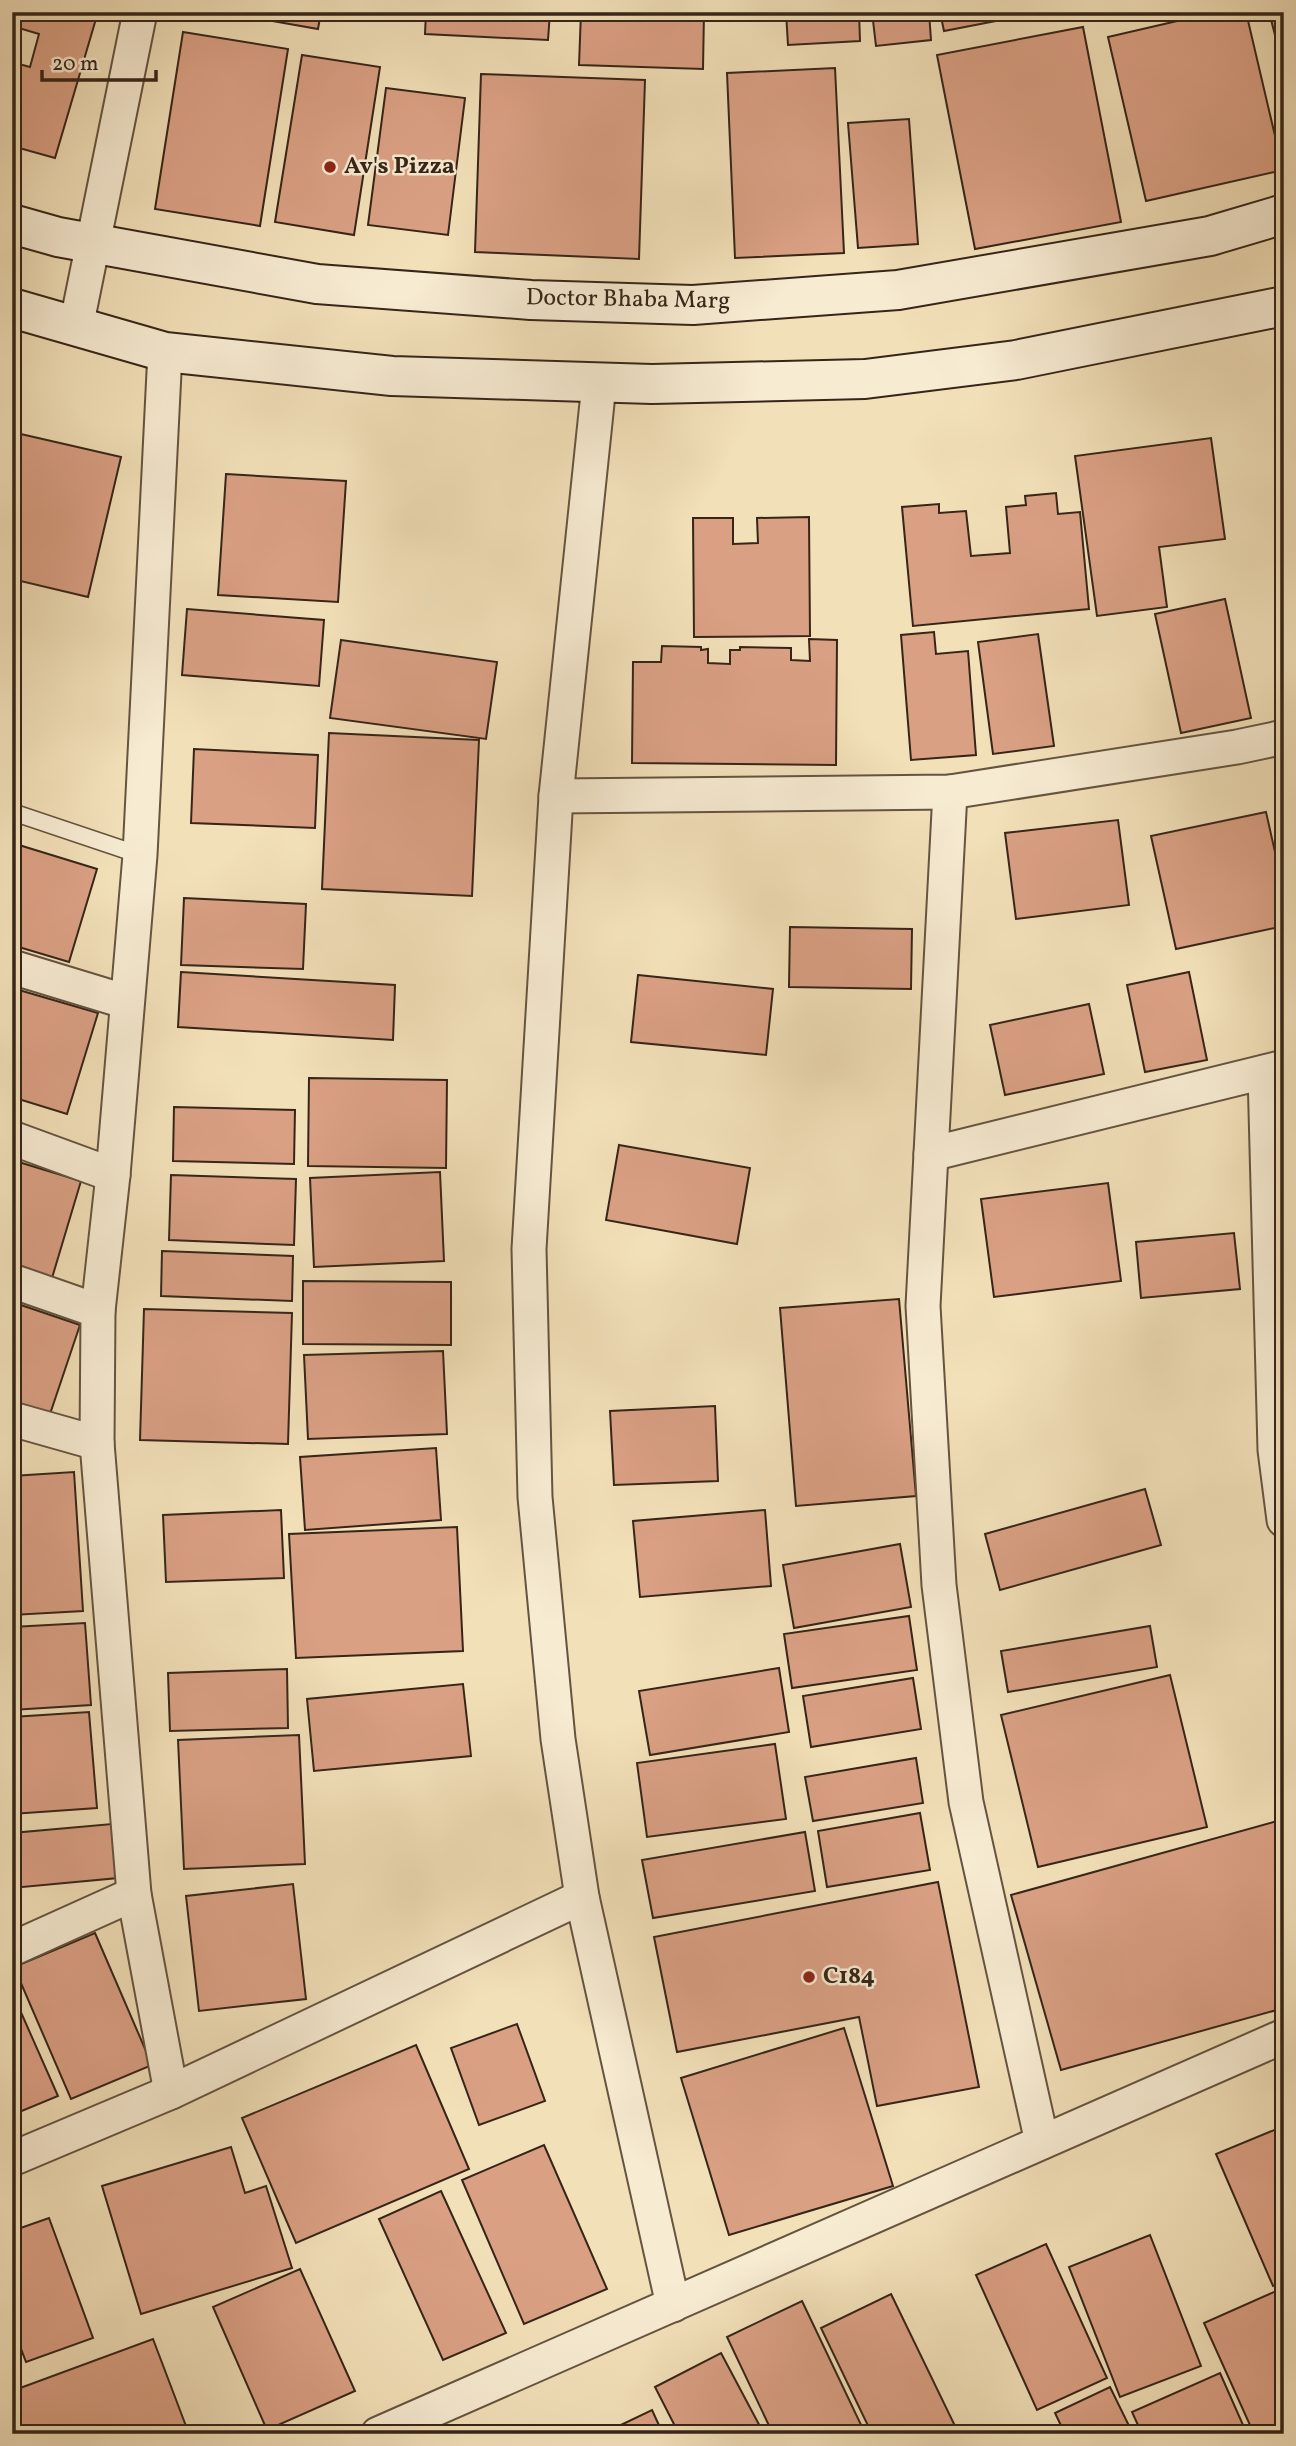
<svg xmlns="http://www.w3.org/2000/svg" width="1296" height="2446" viewBox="0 0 1296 2446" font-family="Vollkorn,serif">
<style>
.building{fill:#daa084;stroke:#362518;stroke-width:2}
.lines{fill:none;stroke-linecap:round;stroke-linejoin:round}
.lane-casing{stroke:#655440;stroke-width:19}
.street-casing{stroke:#655440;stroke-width:37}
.secondary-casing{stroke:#362518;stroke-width:42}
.lane{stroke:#f7ebd2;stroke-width:16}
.street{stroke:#f7ebd2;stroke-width:33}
.secondary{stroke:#f7ebd2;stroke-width:38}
.poi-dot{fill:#8f2418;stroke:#f7ebd2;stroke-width:2.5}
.labels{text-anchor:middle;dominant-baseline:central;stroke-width:5;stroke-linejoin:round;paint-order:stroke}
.poi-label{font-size:24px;font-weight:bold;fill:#362518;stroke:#f7ebd2;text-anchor:start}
.street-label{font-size:24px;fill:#362518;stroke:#f7ebd2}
</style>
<rect width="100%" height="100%" fill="#f2e0b9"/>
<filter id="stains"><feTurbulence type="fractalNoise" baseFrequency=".00286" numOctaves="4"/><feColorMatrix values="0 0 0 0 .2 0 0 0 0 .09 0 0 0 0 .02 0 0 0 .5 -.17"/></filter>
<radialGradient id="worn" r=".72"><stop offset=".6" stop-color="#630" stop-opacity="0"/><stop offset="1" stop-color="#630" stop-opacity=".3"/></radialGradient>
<g class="building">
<polygon points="12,12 98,12 55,158 12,146 12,62 30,67 39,34 12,26"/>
<polygon points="222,12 321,12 318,29"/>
<polygon points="426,12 550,12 548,40 425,34"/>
<polygon points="581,12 704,12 703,69 579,65"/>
<polygon points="786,12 859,12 860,41 788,45"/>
<polygon points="872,12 929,12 931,40 876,46"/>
<polygon points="940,12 1043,12 944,31"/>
<polygon points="1216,12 1246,12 1283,170 1146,201 1108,37"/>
<polygon points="1269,12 1284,12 1284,70"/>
<polygon points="1083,27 1121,222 975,249 937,55"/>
<polygon points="183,32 288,49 260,226 155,209"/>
<polygon points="302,55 380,67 354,235 275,222"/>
<polygon points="835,68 844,253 735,258 727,73"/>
<polygon points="481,74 645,80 639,259 475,252"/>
<polygon points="386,88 465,98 448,235 368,225"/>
<polygon points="909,119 918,244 858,248 848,123"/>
<polygon points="12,432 121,457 88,597 12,579"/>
<polygon points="1211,438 1225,539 1159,547 1167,607 1097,616 1075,456"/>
<polygon points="226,474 346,481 338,602 218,595"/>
<polygon points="1056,493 1058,514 1080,512 1089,609 913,626 902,507 939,504 939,513 966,511 971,556 1010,553 1006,507 1026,505 1025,496"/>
<polygon points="809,517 810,636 694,637 693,518 733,518 733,544 758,543 757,518"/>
<polygon points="1225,599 1251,718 1181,733 1155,614"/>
<polygon points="187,609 324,620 319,686 182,675"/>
<polygon points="934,632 936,654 968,651 976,755 911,760 901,635"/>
<polygon points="1038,634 1054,746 993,754 978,642"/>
<polygon points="809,639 837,640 836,765 632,763 633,662 661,662 662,646 701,647 701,650 708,649 708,663 730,664 730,650 740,650 740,647 791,648 791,660 810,661"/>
<polygon points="341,640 497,662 486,739 330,718"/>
<polygon points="329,733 479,740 472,896 322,889"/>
<polygon points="194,749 318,755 315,828 191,823"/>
<polygon points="1266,812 1284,892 1284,926 1176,949 1151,836"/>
<polygon points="1118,820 1129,905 1016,919 1005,833"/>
<polygon points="19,845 97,869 69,962 12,945 12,869"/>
<polygon points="184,898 306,904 303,969 181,965"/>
<polygon points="790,927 912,929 911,989 789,987"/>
<polygon points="181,972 395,985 393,1040 178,1027"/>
<polygon points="1189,972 1207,1060 1145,1072 1127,985"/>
<polygon points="638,975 773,989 766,1055 631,1042"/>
<polygon points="12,988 98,1013 67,1114 12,1097"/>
<polygon points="1089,1004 1104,1074 1005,1095 990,1025"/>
<polygon points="309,1078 447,1080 446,1168 308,1166"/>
<polygon points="174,1107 295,1110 294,1164 173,1161"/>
<polygon points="619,1145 750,1168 737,1244 606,1220"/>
<polygon points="12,1160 81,1181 52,1278 12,1266"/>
<polygon points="440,1172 444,1261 314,1267 310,1178"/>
<polygon points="171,1175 296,1179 294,1245 169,1240"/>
<polygon points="1108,1183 1121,1281 994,1297 981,1199"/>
<polygon points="1234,1233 1240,1289 1141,1298 1136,1242"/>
<polygon points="162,1251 293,1256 292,1301 161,1296"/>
<polygon points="303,1281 451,1282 451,1345 303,1344"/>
<polygon points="899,1299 916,1496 796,1506 780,1308"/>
<polygon points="12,1302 80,1325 50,1414 12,1401"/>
<polygon points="144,1309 292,1313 288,1444 140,1440"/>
<polygon points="443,1351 447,1434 308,1439 304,1355"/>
<polygon points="715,1406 718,1481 614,1485 610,1411"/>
<polygon points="436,1448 441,1520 305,1530 300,1457"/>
<polygon points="74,1472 83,1611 12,1615 12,1476"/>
<polygon points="1145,1489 1161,1545 1000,1590 985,1534"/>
<polygon points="281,1510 284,1578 166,1582 163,1515"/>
<polygon points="765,1510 771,1586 640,1597 633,1521"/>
<polygon points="457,1527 463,1651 296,1658 289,1534"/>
<polygon points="900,1544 911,1607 794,1628 783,1565"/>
<polygon points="909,1616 917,1670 792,1688 784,1634"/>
<polygon points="85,1623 91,1705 12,1710 12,1627"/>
<polygon points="1150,1626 1157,1667 1008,1692 1001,1651"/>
<polygon points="779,1668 789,1732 650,1755 639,1691"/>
<polygon points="287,1669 288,1728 170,1731 168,1673"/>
<polygon points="1170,1675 1207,1827 1038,1867 1001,1715"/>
<polygon points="913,1678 921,1729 811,1747 803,1696"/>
<polygon points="463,1684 471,1756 314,1771 307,1699"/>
<polygon points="89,1712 97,1808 12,1814 12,1717"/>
<polygon points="299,1735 305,1864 184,1869 178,1740"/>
<polygon points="775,1744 786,1819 647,1837 637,1763"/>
<polygon points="916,1758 923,1803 813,1821 805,1777"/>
<polygon points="920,1813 930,1870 827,1887 818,1831"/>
<polygon points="1281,1820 1284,1831 1284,2008 1061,2070 1011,1895"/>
<polygon points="112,1824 118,1878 12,1888 12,1833"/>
<polygon points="805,1832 815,1891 653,1918 642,1860"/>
<polygon points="938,1882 979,2087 877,2106 859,2017 677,2052 654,1937"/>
<polygon points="293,1884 306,1999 199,2011 186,1896"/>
<polygon points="95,1933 152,2065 71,2099 14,1967"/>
<polygon points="12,1992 58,2096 12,2115"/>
<polygon points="517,2024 545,2101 479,2125 451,2048"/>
<polygon points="844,2028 893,2186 729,2235 681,2078"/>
<polygon points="416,2045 469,2169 296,2243 242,2118"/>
<polygon points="1284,2126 1284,2281 1273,2286 1216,2154"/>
<polygon points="544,2145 607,2289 524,2324 462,2180"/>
<polygon points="231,2147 245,2193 266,2186 292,2268 141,2314 102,2186"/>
<polygon points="441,2191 506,2333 443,2360 379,2219"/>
<polygon points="49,2218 93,2338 26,2362 12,2325 12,2231"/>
<polygon points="1150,2235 1201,2366 1120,2397 1069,2267"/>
<polygon points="1046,2244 1107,2378 1037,2410 976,2275"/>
<polygon points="300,2269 355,2391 267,2430 213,2307"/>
<polygon points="1283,2288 1284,2425 1263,2434 1254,2434 1204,2323"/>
<polygon points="891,2294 956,2428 943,2434 872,2434 821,2328"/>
<polygon points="802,2301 863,2429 853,2434 773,2434 727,2337"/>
<polygon points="153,2339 189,2434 12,2434 12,2391"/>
<polygon points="721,2353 764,2434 679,2434 655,2387"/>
<polygon points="1220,2373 1247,2434 1142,2434 1132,2412"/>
<polygon points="1110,2387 1133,2434 1065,2434 1055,2413"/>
<polygon points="652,2410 663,2434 602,2434"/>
</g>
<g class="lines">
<defs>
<polyline id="lane" points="12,812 140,855"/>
<g id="street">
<polyline points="76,327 140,12"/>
<polyline points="165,352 140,855 113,1175 98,1311 97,1443 134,1894 171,2092"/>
<polyline points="599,384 556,796 529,1249 535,1497 558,1739 582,1897 673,2305"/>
<polyline points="950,792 923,1306 939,1585 966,1802 1042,2142"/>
<polyline points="556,796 950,792 1237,747 1284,737"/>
<polyline points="12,967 127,1002"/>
<polyline points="1265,1072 1275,1450 1284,1520"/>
<polyline points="12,1138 113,1175"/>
<polyline points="931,1154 1284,1067"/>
<polyline points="12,1281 98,1311"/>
<polyline points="12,1419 97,1443"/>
<polyline points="12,1949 134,1894"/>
<polyline points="12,2159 171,2092 582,1897"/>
<polyline points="378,2434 1284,2036"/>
</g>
<g id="secondary">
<polyline points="12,224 58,237 317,284 531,300 693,305 898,290 1210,236 1284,214"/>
<polyline points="12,308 165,352 392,376 652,384 865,379 1016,360 1284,306"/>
</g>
</defs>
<use href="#lane" class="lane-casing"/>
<use href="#street" class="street-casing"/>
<use href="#secondary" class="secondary-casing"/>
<use href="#lane" class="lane"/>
<use href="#street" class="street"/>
<use href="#secondary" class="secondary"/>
</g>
<g class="poi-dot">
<circle cx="330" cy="167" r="7"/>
<circle cx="809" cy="1977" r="7"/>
</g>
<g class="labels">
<g class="poi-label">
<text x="344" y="167">Av's Pizza</text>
<text x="823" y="1977">C184</text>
</g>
<g class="street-label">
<text transform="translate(628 300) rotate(1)">Doctor Bhaba Marg</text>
</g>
</g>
<rect width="1296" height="2446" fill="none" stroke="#f2e0b9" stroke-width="42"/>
<rect x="14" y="14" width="1268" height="2418" fill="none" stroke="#362518" stroke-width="3.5"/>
<rect x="21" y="21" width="1254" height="2404" fill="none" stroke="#362518" stroke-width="2"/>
<path d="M42 70v10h114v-10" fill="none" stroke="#362518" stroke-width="3.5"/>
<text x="52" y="70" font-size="21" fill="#362518" stroke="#f7ebd2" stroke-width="5" paint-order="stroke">20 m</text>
<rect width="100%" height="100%" filter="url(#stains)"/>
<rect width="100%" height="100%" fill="url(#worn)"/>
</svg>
